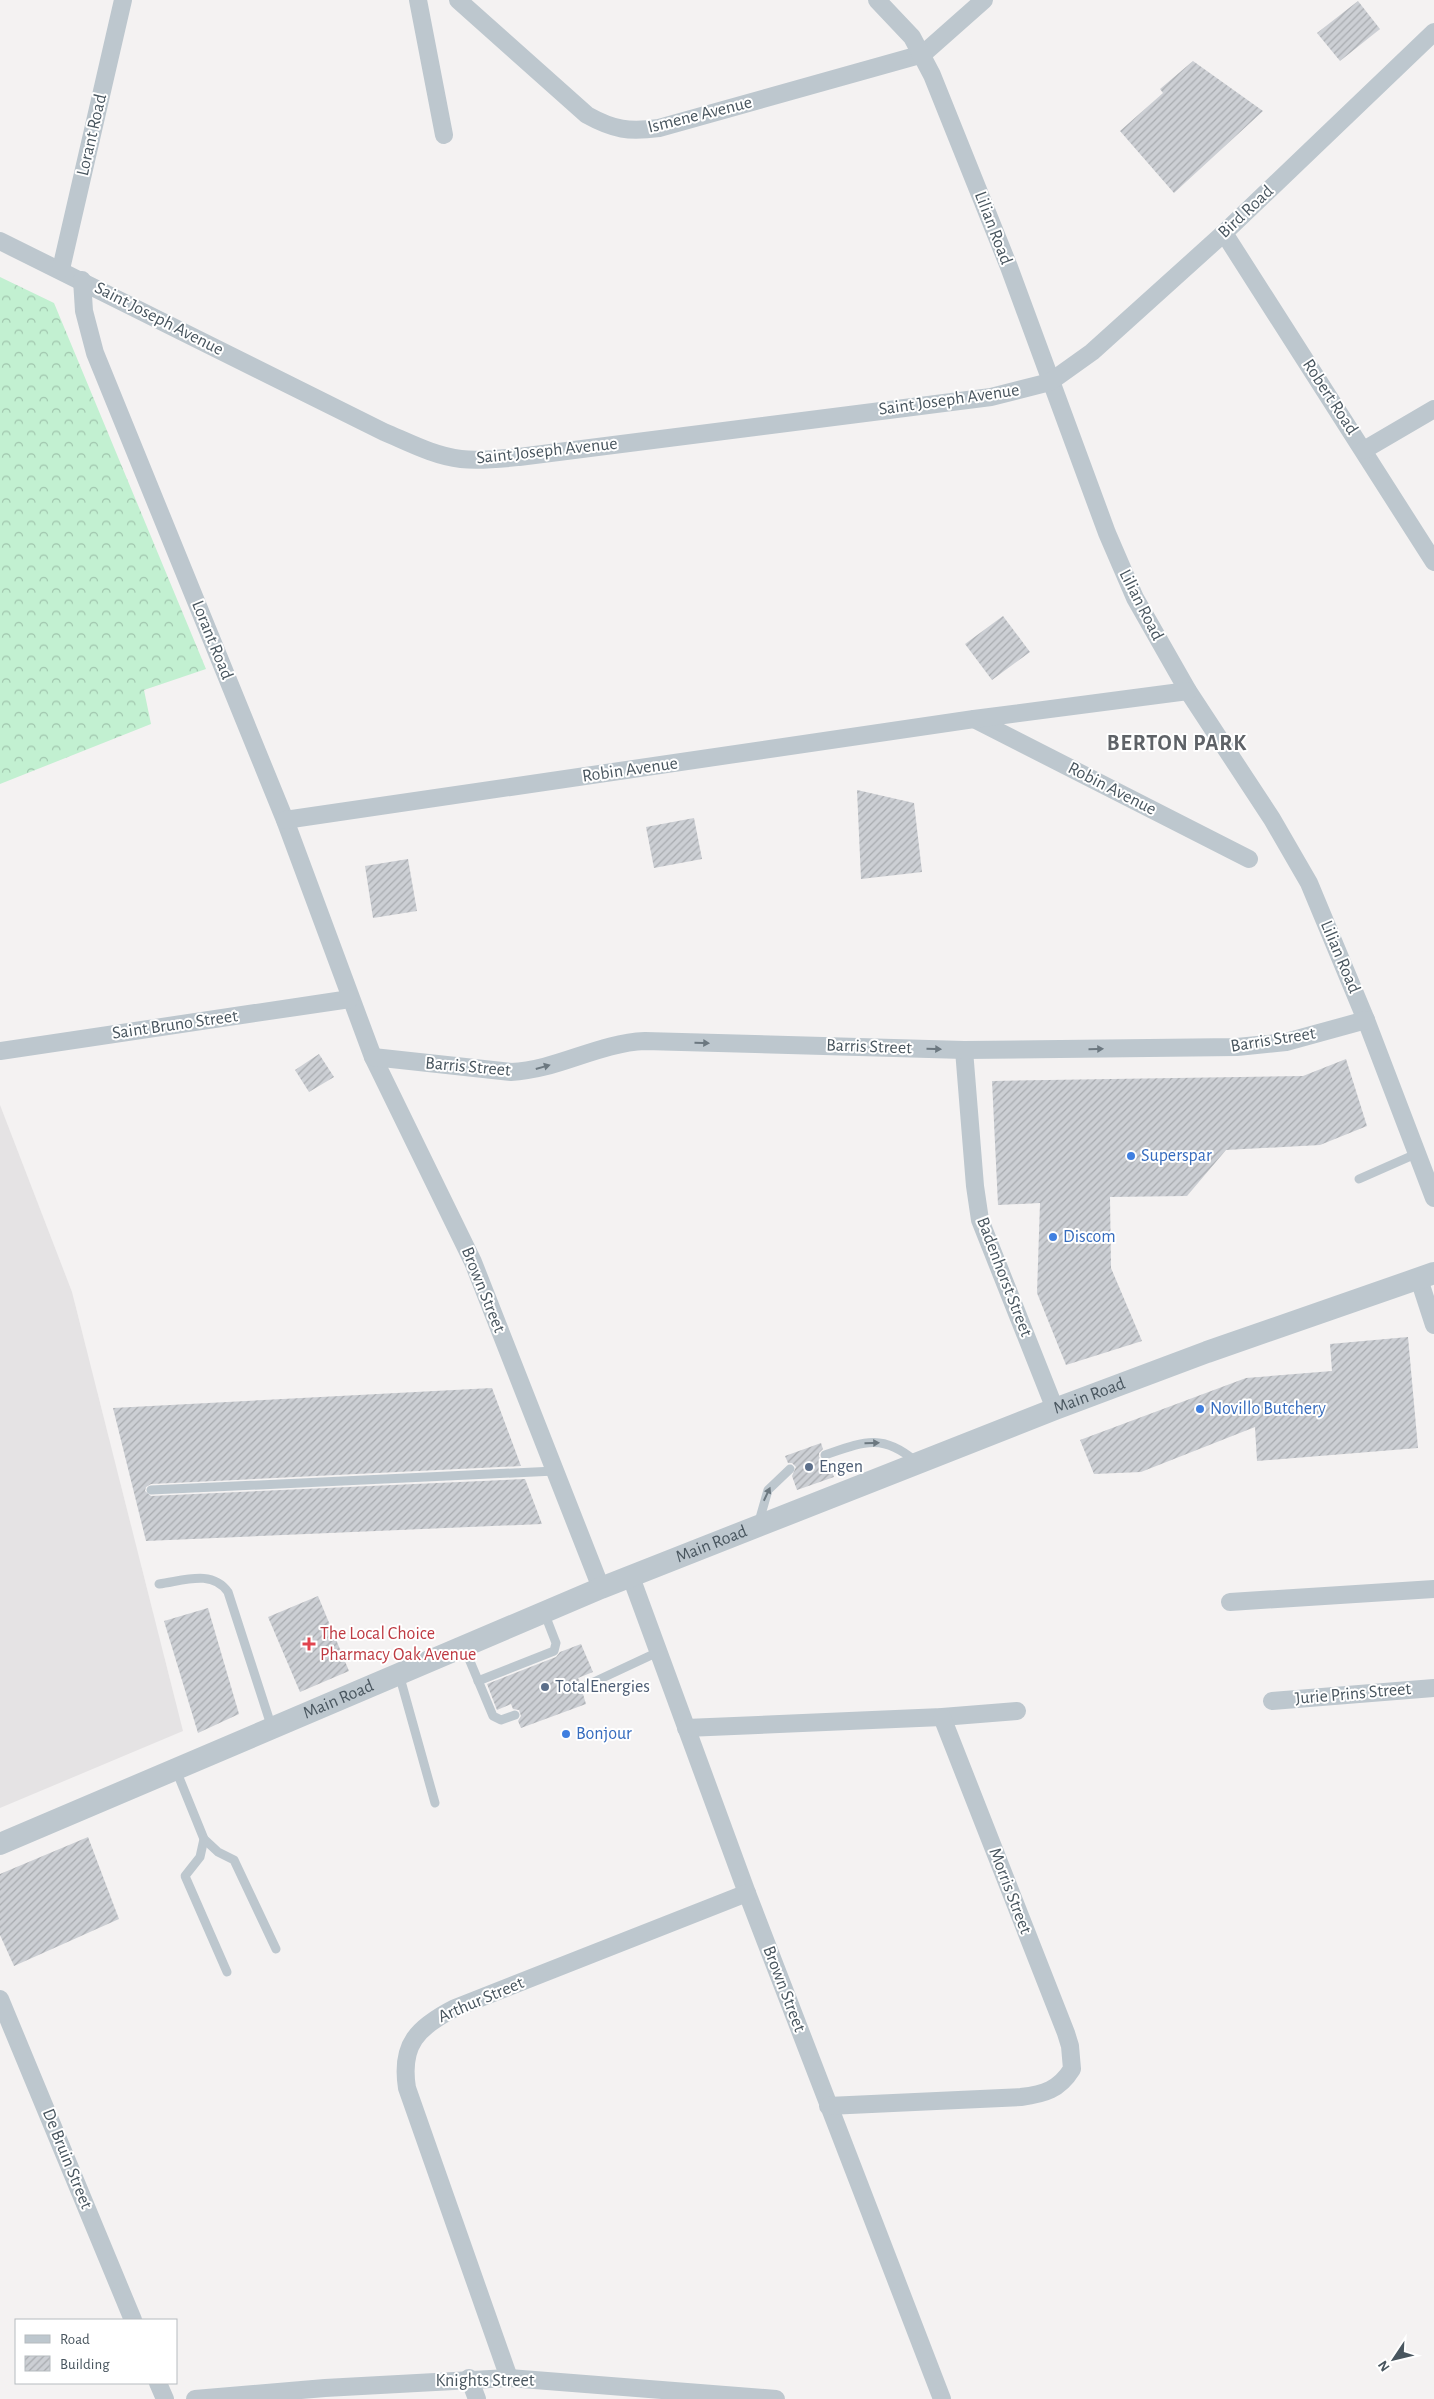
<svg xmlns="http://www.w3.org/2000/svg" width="1434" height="2399" viewBox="0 0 1434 2399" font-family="'Alegreya Sans',sans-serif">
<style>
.education{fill:#e5e3e4}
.forest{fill:url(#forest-crowns)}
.building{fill:url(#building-hatch)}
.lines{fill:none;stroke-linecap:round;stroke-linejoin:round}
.service{stroke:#bdc7ce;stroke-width:9}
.minor{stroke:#bdc7ce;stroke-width:18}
.tertiary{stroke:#bdc7ce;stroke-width:22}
.oneway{fill:#6c7880}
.shop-dot{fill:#3f7fe0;stroke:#fff;stroke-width:2}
.service-dot{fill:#5c6f8a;stroke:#fff;stroke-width:2}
.health-dot{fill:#e0444e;stroke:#fff;stroke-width:2}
.labels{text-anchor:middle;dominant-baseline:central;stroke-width:4;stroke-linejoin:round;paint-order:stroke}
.street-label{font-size:18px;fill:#49565f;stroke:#fff}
.shop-label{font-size:18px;fill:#366cbe;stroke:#fff;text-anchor:start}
.service-label{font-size:18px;fill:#4e5e75;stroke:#fff;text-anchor:start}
.health-label{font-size:18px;fill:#be3a42;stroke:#fff;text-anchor:start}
.district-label{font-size:22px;font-weight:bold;letter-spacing:1px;fill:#5e6267;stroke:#fff}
</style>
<defs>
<pattern id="forest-crowns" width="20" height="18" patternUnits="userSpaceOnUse" patternTransform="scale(1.25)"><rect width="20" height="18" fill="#c2f0d1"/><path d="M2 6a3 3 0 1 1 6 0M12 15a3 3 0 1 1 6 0" fill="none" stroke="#a0c5ad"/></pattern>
<pattern id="building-hatch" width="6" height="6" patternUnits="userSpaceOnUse" patternTransform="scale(1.25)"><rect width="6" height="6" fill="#cccfd4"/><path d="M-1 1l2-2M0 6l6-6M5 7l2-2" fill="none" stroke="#a8abaf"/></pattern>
</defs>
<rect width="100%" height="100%" fill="#f4f2f2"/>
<polygon class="education" points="0,1105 72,1292 183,1731 0,1808"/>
<polygon class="forest" points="0,277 54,303 206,669 144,690 151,724 0,784"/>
<g class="building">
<polygon points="1358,1 1380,29 1340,61 1317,33"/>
<polygon points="1193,61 1263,111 1174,193 1120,131 1163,93 1160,89"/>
<polygon points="1003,616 1030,652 992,680 965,644"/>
<polygon points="857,790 914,803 922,872 861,879"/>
<polygon points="694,818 702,859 654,868 646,827"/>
<polygon points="408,859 417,911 373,918 365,866"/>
<polygon points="319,1054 334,1077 309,1092 295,1070"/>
<polygon points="1346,1059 1367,1126 1320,1145 1226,1150 1187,1196 1110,1197 1111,1268 1142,1341 1066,1365 1037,1293 1040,1203 998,1205 992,1081 1303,1076"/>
<polygon points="1408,1337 1418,1448 1257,1461 1255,1427 1141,1472 1094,1474 1080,1440 1246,1378 1332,1371 1330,1344"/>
<polygon points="492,1388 521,1466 151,1484 146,1487 145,1491 151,1496 525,1479 542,1524 146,1541 113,1408"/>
<polygon points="821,1443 823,1449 819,1453 819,1457 823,1461 828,1461 834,1477 797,1490 792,1476 796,1467 792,1463 788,1463 785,1456"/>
<polygon points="318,1596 349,1671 300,1692 268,1617"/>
<polygon points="208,1608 239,1714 198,1733 164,1621"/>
<polygon points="581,1644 593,1672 578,1678 580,1682 575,1688 578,1693 583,1694 586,1704 521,1728 518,1721 521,1716 519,1710 513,1709 511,1704 497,1710 487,1684 556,1657 560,1652"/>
<polygon points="88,1837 119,1919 14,1966 0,1935 0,1874"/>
</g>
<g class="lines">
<g class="service">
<polyline points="1359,1179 1418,1153"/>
<path d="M 825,1455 C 863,1442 882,1433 915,1461"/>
<polyline points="151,1490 555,1471"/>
<polyline points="758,1525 768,1490 790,1469"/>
<path d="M 159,1584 C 183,1581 212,1569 228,1592 L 272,1728"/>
<polyline points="464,1647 493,1716 501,1720 515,1715"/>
<polyline points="399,1674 435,1803"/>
<polyline points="478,1681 554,1651 556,1643 544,1612"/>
<polyline points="581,1688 658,1652"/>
<polyline points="176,1770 204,1839 218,1852 234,1860 276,1949"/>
<polyline points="204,1839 200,1857 185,1876 227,1972"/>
</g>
<g class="minor">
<polyline points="418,0 444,135"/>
<path d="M 458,0 L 587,115 C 614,130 629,132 659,128 L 923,54 L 984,0"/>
<polyline points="877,0 912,37 932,75 1009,267 1107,533 1135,598 1188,691 1272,819 1309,883 1366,1020 1434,1198"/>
<polyline points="1224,233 1434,562"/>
<path d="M 0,241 L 384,432 C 408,442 434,456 461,459 C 480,461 499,459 519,457 L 991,397 L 1050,382 L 1092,352 L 1224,233 L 1434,32"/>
<polyline points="61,269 123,0"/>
<polyline points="82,280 84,311 95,353 285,820 373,1057 473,1262 601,1588"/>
<polyline points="1364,450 1434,409"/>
<polyline points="974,719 1249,859"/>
<polyline points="285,820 974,719 1188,691"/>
<polyline points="964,1050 975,1186 980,1220 1055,1409"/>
<polyline points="0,1051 350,999"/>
<path d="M 373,1057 L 511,1072 C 557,1070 598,1043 645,1041 L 964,1050 L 1237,1047 L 1286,1042 L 1366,1020"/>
<polyline points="1419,1279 1434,1325"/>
<polyline points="631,1577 747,1893 942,2399"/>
<polyline points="1230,1602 1434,1589"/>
<polyline points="1272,1701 1434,1688"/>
<polyline points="686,1728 942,1717 1017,1711"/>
<polyline points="0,1999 133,2320"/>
<path d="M 828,2106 L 1021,2097 C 1044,2094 1059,2090 1072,2069 L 1070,2046 L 1066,2033 L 942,1717"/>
<polyline points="469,2378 477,2399"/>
<path d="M 509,2378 L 407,2088 C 400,2044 418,2027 455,2008 L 747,1893"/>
<polyline points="158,2383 165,2399"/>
<polyline points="195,2399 325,2388 509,2378 776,2399"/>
</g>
<path class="tertiary" id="s1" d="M 0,1844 L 601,1588 L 1055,1409 L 1207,1352 L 1434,1273"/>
</g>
<defs><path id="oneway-solid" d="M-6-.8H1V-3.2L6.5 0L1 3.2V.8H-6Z" transform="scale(1.25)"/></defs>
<g class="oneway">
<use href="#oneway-solid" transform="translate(702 1043) rotate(2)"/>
<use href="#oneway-solid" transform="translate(934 1049) rotate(2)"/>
<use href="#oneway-solid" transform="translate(1096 1049) rotate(-1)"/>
<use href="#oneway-solid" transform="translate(543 1067) rotate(-16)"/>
<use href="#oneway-solid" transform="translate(872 1443) rotate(-2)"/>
<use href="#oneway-solid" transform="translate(767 1494) rotate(-65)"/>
</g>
<g class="shop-dot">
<circle cx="1131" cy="1156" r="5"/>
<circle cx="1053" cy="1237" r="5"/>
<circle cx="1200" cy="1409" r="5"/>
<circle cx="566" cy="1734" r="5"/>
</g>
<g class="service-dot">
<circle cx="809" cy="1467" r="5"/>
<circle cx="545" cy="1687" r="5"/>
</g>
<path class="health-dot" d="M306.5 1636.5h5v5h5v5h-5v5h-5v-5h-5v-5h5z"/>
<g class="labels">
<g class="street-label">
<text transform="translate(700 115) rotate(-14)">Ismene Avenue</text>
<text transform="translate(92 135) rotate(-77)">Lorant Road</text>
<text transform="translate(1246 212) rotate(-43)">Bird Road</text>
<text transform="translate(993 228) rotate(69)">Lilian Road</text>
<text transform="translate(159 319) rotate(27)">Saint Joseph Avenue</text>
<text transform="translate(1330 397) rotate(57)">Robert Road</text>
<text transform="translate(949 400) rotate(-8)">Saint Joseph Avenue</text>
<text transform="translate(547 451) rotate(-6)">Saint Joseph Avenue</text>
<text transform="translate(1141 605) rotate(63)">Lilian Road</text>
<text transform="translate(212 640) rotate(68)">Lorant Road</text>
<text transform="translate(630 770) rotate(-8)">Robin Avenue</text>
<text transform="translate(1112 789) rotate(27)">Robin Avenue</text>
<text transform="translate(1340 957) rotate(67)">Lilian Road</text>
<text transform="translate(175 1025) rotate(-8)">Saint Bruno Street</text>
<text transform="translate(1273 1040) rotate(-9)">Barris Street</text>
<text transform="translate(869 1047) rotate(2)">Barris Street</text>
<text transform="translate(468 1067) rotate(5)">Barris Street</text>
<text transform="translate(1004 1277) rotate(69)">Badenhorst Street</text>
<text transform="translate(483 1290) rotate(68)">Brown Street</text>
<text stroke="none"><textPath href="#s1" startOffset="1178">Main Road</textPath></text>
<text stroke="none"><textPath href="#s1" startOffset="772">Main Road</textPath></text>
<text transform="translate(1353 1694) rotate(-5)">Jurie Prins Street</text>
<text stroke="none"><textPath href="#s1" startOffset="368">Main Road</textPath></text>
<text transform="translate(1010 1891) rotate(69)">Morris Street</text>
<text transform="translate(784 1989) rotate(69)">Brown Street</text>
<text transform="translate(481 2000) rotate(-23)">Arthur Street</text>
<text transform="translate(67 2159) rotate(68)">De Bruin Street</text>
<text x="485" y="2381">Knights Street</text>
</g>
<g class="shop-label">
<text x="1141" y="1156">Superspar</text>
<text x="1063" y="1237">Discom</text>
<text x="1210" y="1409">Novillo Butchery</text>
<text x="576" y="1734">Bonjour</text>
</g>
<g class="service-label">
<text x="819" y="1467">Engen</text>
<text x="555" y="1687">TotalEnergies</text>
</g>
<g class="health-label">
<text x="320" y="1634">The Local Choice<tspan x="320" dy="21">Pharmacy Oak Avenue</tspan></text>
</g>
<g class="district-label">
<text x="1177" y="743">BERTON PARK</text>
</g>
</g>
<rect x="15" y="2319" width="162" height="65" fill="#ffffff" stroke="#b6bbbf"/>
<rect x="25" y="2335" width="25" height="8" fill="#bdc7ce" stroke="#b6bbbf"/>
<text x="60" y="2344" font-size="15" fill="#49565f">Road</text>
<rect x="25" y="2356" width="25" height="15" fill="url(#building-hatch)" stroke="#b6bbbf"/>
<text x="60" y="2369" font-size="15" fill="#49565f">Building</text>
<g transform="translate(1394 2359) rotate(235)" stroke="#ffffff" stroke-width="4" paint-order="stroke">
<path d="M0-4L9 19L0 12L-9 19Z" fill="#49565f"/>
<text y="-8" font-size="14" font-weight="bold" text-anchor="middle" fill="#49565f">N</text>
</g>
</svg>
